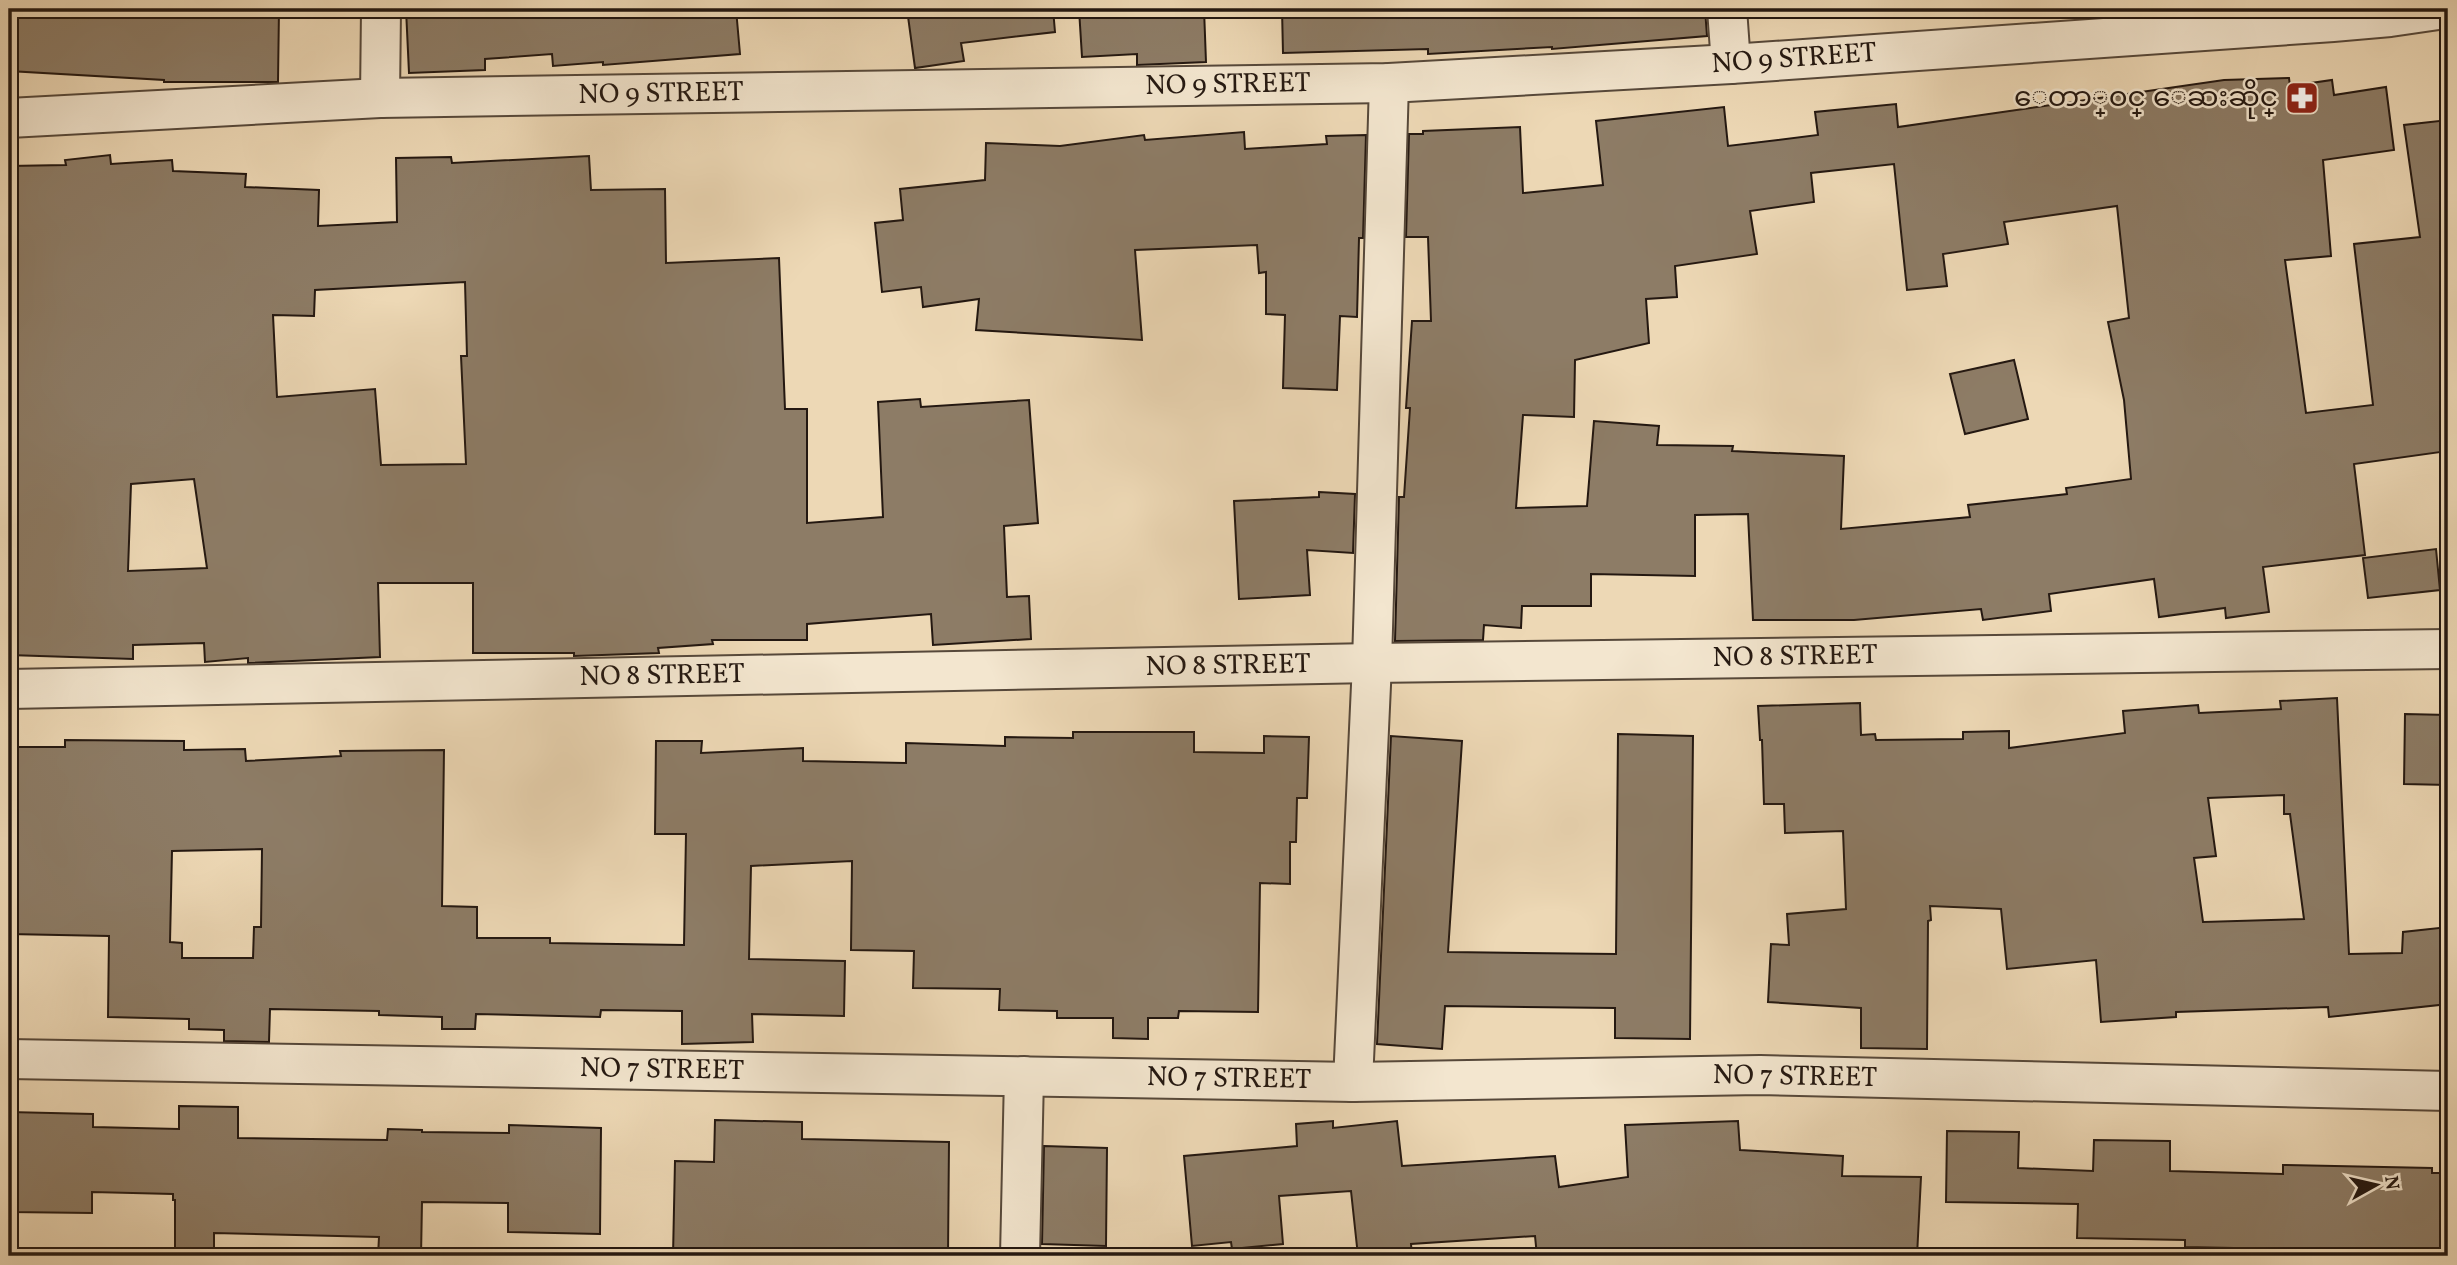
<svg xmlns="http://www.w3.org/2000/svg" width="2457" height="1265" viewBox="0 0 2457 1265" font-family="Vollkorn,'Noto Sans Myanmar',serif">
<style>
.building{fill:#8d7c66;stroke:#241811;stroke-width:2;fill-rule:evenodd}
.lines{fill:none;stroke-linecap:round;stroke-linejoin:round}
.minor-casing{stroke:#56483a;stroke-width:42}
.minor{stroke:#f3e6cf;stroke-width:38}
.labels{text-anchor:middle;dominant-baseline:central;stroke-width:5;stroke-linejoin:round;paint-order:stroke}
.street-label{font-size:28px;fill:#241811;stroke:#f3e6cf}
.poi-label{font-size:28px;fill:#241811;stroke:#f3e6cf;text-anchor:end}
</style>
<rect width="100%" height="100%" fill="#edd8b5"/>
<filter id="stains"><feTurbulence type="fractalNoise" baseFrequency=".00286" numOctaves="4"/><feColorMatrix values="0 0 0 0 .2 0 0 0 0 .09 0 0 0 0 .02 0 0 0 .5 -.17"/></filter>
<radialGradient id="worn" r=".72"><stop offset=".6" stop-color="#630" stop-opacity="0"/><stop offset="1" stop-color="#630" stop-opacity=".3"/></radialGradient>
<g class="building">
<polygon points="12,9 279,9 278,82 164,82 164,80 9,71"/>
<polygon points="406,9 736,9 740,54 603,65 603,62 553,66 552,54 485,59 485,70 409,73"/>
<polygon points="907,9 1053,9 1055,32 961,43 964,61 915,68"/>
<polygon points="1079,9 1204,9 1206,62 1137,65 1137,54 1082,57"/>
<polygon points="1282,9 1705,9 1707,36 1552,49 1552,47 1428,54 1428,49 1283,53"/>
<path d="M 2289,78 L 2290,86 L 2332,80 L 2334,95 L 2386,87 L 2394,150 L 2323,160 L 2331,256 L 2285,260 L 2306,413 L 2373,405 L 2354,244 L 2420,237 L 2404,125 L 2448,120 L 2448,451 L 2354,464 L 2365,555 L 2263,567 L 2269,612 L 2226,618 L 2225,608 L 2159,617 L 2154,579 L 2049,594 L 2051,611 L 1983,620 L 1981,609 L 1854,620 L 1753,620 L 1748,514 L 1695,515 L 1695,576 L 1591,574 L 1591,606 L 1522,606 L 1521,628 L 1484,625 L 1483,640 L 1395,641 L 1399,497 L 1404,497 L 1410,408 L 1406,408 L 1412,321 L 1431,321 L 1428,237 L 1406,237 L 1409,134 L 1423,134 L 1423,131 L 1520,127 L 1523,193 L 1603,185 L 1596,121 L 1724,107 L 1728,146 L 1818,135 L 1815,112 L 1896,104 L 1898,127 L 2224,80 ZM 1894,164 L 1907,290 L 1947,286 L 1943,254 L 2008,244 L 2004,222 L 2117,206 L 2129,318 L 2108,322 L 2124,400 L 2131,479 L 2066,488 L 2067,494 L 1968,505 L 1970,517 L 1841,529 L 1844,456 L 1732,451 L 1733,446 L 1657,445 L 1659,426 L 1594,421 L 1587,506 L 1516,508 L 1523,415 L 1574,417 L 1575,360 L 1649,343 L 1646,299 L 1677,297 L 1675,266 L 1757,254 L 1750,211 L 1814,202 L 1811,173 Z"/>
<polygon points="1244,132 1245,149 1327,144 1326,136 1366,135 1363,238 1359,238 1357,317 1340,316 1337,390 1283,388 1285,315 1266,314 1266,272 1259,273 1257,245 1135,250 1142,340 976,330 979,299 923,307 921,287 882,292 875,223 903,220 900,189 985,180 986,143 1060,146 1144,135 1145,140"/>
<path d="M 110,155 L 111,164 L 172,160 L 173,171 L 246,174 L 245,187 L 319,190 L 318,226 L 397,222 L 396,158 L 451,157 L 452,163 L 589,156 L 591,190 L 665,189 L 666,263 L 779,258 L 785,409 L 807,409 L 807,523 L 883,517 L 878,402 L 920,399 L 921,407 L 1029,400 L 1038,523 L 1004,526 L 1007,597 L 1029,596 L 1031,639 L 933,645 L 931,614 L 807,624 L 807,640 L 712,640 L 713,644 L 658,648 L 659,653 L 574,656 L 574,653 L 473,653 L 473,583 L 378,583 L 380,657 L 248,663 L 248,658 L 205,662 L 204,643 L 133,645 L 133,659 L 9,655 L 9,166 L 66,165 L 65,160 ZM 465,282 L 467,356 L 461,356 L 466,464 L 381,465 L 375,389 L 277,397 L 273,315 L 314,316 L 315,290 ZM 194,479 L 207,568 L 128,571 L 131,484 Z"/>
<polygon points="2014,360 2028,419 1965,434 1950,374"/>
<polygon points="1319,492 1355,494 1353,553 1307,550 1310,595 1239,599 1234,501 1319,497"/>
<polygon points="2436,549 2440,590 2368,598 2363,558"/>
<path d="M 2337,698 L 2349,954 L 2402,953 L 2403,932 L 2448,927 L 2448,1004 L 2329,1017 L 2328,1007 L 2176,1012 L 2176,1017 L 2101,1022 L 2096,960 L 2007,969 L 2001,909 L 1930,906 L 1931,920 L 1928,921 L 1927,1049 L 1861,1048 L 1861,1008 L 1768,1002 L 1771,944 L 1789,945 L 1787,914 L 1846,909 L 1843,831 L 1785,833 L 1784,804 L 1764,804 L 1762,740 L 1760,740 L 1758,706 L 1860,703 L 1861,735 L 1875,734 L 1876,740 L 1963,739 L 1963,732 L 2009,731 L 2009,748 L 2125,733 L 2123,711 L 2198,705 L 2199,713 L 2281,709 L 2280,701 ZM 2284,795 L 2284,814 L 2290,814 L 2304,919 L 2203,922 L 2194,858 L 2216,856 L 2208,798 Z"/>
<polygon points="2405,714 2448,715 2448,785 2404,784"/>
<path d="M 1073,732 L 1194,732 L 1194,752 L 1264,753 L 1264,736 L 1309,737 L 1307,798 L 1297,798 L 1296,842 L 1290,842 L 1290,884 L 1260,883 L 1258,1012 L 1179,1011 L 1178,1018 L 1148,1018 L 1148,1039 L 1113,1038 L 1113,1018 L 1057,1018 L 1057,1011 L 999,1010 L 1000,989 L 913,988 L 914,951 L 851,950 L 852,861 L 751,866 L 749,959 L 845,961 L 844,1016 L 752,1014 L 753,1042 L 682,1044 L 682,1011 L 601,1010 L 600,1017 L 476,1014 L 475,1029 L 442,1029 L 442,1017 L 379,1015 L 379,1011 L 270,1009 L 269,1042 L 224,1041 L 224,1030 L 189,1029 L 189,1019 L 108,1017 L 109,936 L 9,934 L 9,747 L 65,747 L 65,740 L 184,741 L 184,750 L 245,749 L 246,761 L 341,756 L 340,751 L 444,750 L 442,906 L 477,907 L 477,938 L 550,938 L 550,943 L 684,945 L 686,834 L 655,834 L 656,741 L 702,741 L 701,753 L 803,748 L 803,761 L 906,763 L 906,743 L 1005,746 L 1005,737 L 1073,738 ZM 262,849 L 261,927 L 254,927 L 253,958 L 182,958 L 182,943 L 170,942 L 172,851 Z"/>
<polygon points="1618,734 1693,736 1690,1039 1615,1038 1615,1008 1445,1006 1442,1049 1377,1044 1391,736 1462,741 1448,952 1616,954"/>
<polygon points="179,1106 238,1107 238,1138 387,1140 388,1129 422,1130 422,1132 509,1133 509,1125 601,1128 600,1234 508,1232 508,1203 422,1202 421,1256 378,1256 379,1237 214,1233 214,1256 175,1256 175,1200 173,1200 173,1194 92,1192 92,1213 9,1212 9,1112 93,1114 93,1127 179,1129"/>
<polygon points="715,1120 802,1122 802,1139 949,1142 948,1256 673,1256 675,1161 714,1162"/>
<polygon points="1333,1121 1333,1128 1397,1121 1402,1166 1555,1156 1559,1187 1628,1177 1625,1125 1738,1121 1740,1150 1843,1156 1842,1176 1921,1177 1917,1256 1537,1256 1535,1236 1411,1244 1412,1256 1358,1256 1351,1191 1279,1196 1283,1244 1232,1249 1231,1242 1192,1246 1184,1156 1297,1146 1296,1124"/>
<polygon points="1947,1131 2019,1132 2018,1168 2093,1171 2094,1140 2170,1141 2170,1171 2283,1174 2283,1165 2432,1168 2432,1173 2448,1173 2448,1251 2339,1249 2339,1254 2282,1254 2282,1249 2185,1247 2185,1240 2077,1238 2078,1204 1946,1202"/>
<polygon points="1044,1146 1107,1148 1106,1246 1042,1244"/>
</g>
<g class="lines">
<defs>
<g id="minor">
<polyline points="1727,9 1731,64"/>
<polyline points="380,98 381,9"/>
<polyline points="9,118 380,98 1389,83 1731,64 2333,22 2390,17 2445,9"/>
<polyline points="9,689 1372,663 2448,649"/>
<polyline points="9,1059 1353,1082 1760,1075 2448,1091"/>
<polyline points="1353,1082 1372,663 1389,83"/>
<polyline points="1020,1256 1024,1076"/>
</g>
</defs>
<use href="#minor" class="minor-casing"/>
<use href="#minor" class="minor"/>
</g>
<defs>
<symbol id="pharmacy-square" viewBox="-11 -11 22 22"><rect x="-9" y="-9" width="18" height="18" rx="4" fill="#8f2418" stroke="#f3e6cf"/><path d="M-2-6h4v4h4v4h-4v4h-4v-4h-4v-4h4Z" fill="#fff"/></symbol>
</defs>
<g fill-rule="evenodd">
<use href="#pharmacy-square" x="2283" y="79" width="38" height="38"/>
</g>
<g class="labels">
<g class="street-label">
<text transform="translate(1794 59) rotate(-4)">NO 9 STREET</text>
<text transform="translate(1228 85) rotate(-1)">NO 9 STREET</text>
<text transform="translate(661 94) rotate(-1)">NO 9 STREET</text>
<text transform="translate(1795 657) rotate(-1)">NO 8 STREET</text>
<text transform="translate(1228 666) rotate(-1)">NO 8 STREET</text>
<text transform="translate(662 676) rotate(-1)">NO 8 STREET</text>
<text transform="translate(662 1070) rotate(1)">NO 7 STREET</text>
<text transform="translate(1795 1077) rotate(1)">NO 7 STREET</text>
<text transform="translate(1229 1079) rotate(1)">NO 7 STREET</text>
</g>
<g class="poi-label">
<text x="2278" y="98">ေတာ္ဝင္ ေဆးဆိုင္</text>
</g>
</g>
<rect width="2457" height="1265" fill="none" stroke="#edd8b5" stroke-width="35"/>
<rect x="10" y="10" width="2436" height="1244" fill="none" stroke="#241811" stroke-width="3.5"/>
<rect x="18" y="18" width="2422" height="1230" fill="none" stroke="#241811" stroke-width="2"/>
<g transform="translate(2376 1185) rotate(82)" stroke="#f3e6cf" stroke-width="5" paint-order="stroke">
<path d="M0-5L12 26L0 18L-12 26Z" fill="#241811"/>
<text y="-10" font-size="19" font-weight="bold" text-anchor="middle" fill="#241811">N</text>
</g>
<rect width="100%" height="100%" filter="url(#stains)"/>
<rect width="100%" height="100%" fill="url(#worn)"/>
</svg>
